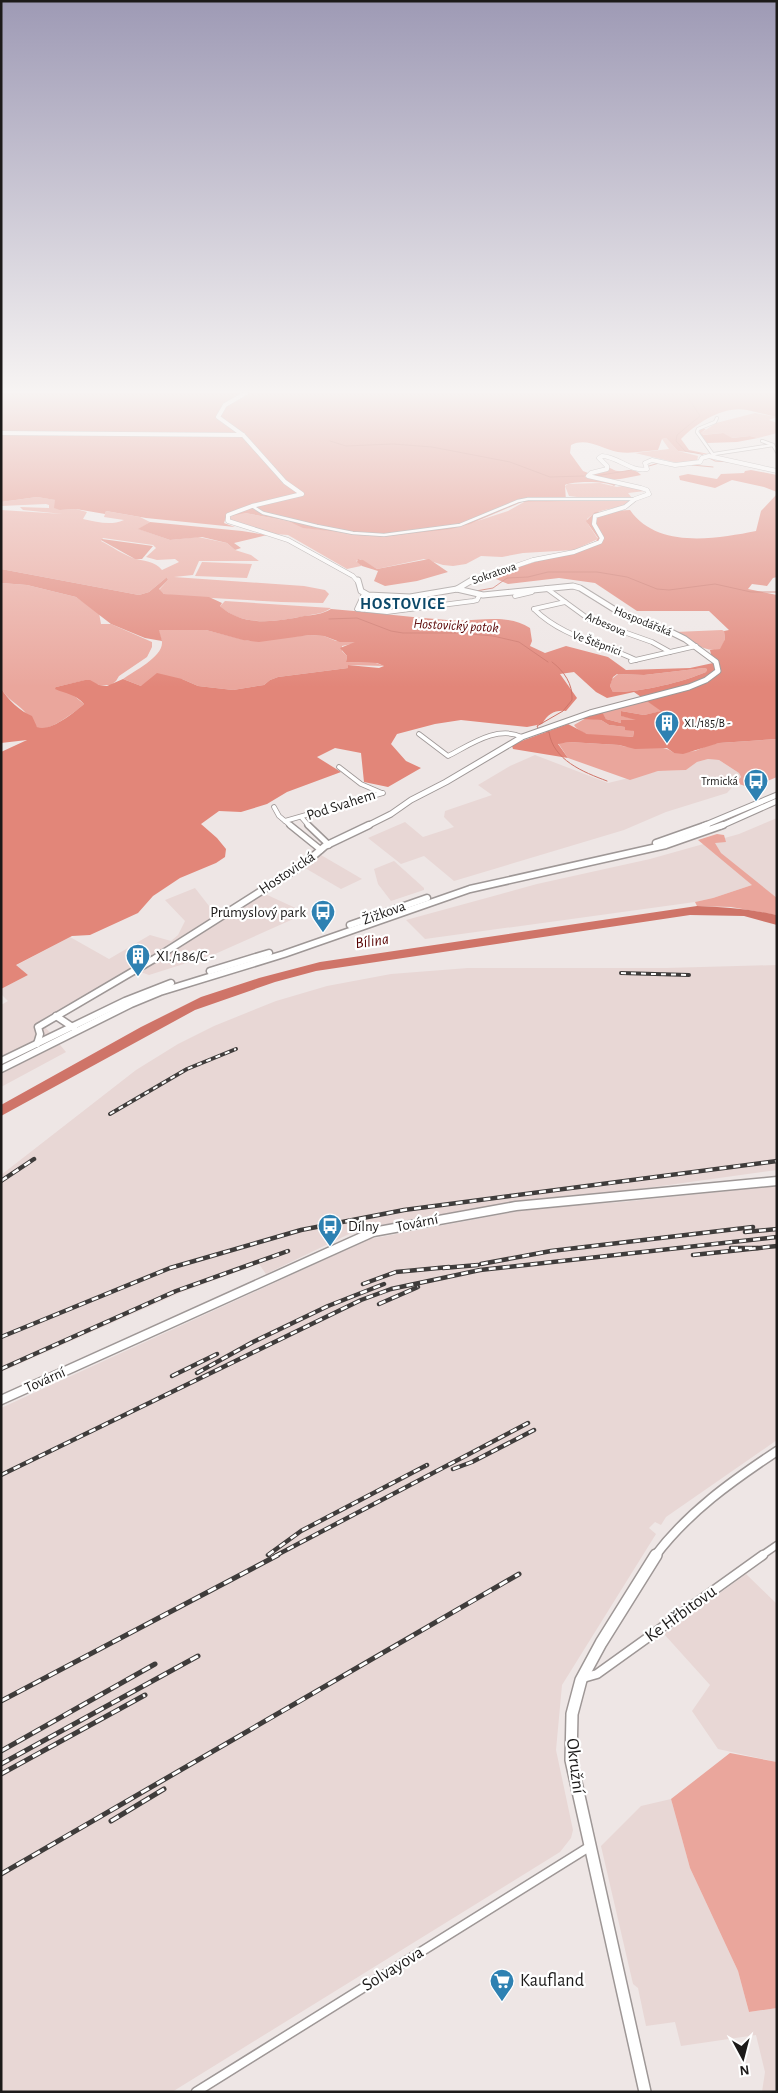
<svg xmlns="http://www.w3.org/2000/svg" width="778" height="2093" viewBox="0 0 778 2093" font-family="'Alegreya Sans',sans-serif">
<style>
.built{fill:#e8d7d5}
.green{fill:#eaa69c;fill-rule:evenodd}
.forest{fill:#e28679;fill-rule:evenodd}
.water{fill:#cf7468}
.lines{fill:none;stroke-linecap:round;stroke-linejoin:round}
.stream{stroke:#cf7468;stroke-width:1}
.street-far4-casing{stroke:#9e9796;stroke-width:4}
.street-far3-casing{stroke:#9e9796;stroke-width:5.5}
.street-far2-casing{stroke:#9e9796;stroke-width:8}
.street-far1-casing{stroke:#9e9796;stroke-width:9}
.street-casing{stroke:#9e9796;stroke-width:11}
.secondary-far4-casing{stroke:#9e9796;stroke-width:5}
.secondary-far3-casing{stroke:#9e9796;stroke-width:7}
.secondary-far2-casing{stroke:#9e9796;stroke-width:9}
.secondary-far1-casing{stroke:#9e9796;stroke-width:11}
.secondary-casing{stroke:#9e9796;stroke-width:14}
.street-far4{stroke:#fff;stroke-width:2.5}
.street-far3{stroke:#fff;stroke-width:4}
.street-far2{stroke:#fff;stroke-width:5}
.street-far1{stroke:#fff;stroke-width:6}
.street{stroke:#fff;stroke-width:8}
.secondary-far4{stroke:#fff;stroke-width:4}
.secondary-far3{stroke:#fff;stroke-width:5}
.secondary-far2{stroke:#fff;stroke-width:6}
.secondary-far1{stroke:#fff;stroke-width:8}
.secondary{stroke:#fff;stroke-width:11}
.rail-far2-casing{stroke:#3f3c3b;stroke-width:4}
.rail-far1-casing{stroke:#3f3c3b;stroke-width:4.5}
.rail-casing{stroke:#3f3c3b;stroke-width:5}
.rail-far2{stroke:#fff;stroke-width:2;stroke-dasharray:5;stroke-linecap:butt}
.rail-far1{stroke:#fff;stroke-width:2.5;stroke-dasharray:7;stroke-linecap:butt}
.rail{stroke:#fff;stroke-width:3;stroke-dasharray:9;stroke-linecap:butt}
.labels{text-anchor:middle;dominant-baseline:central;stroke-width:4.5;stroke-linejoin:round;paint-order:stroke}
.far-street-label{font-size:12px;fill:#1c1a19;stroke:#fff}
.far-poi-label{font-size:12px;fill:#1c1a19;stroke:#fff;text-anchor:start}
.far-water-label{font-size:14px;font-style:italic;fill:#580202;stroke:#fff}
.street-label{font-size:15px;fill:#1c1a19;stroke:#fff}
.poi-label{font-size:15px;fill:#1c1a19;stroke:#fff;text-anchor:start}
.far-district-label{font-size:16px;font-weight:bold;letter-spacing:1px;fill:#0b4869;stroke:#fff}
.water-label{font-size:16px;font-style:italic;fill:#580202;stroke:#fff}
.near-street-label{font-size:18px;fill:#1c1a19;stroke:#fff}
.near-poi-label{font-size:18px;fill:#1c1a19;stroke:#fff;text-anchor:start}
</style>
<rect width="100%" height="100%" fill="#eee6e5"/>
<g class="built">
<polygon points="535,755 608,783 658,771 686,770 697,762 708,759 719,760 739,773 741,777 727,793 666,812 624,830 454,881 424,856 401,864 368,838 405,822 423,837 454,827 444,817 445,811 492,795 478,785 510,766"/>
<polygon points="777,818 777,898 758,883 713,898 695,902 425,939 406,920 537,884 650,859 739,834"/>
<polygon points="321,855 362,879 341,889 305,868"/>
<polygon points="394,861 424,888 424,890 391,901 378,884 374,869"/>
<polygon points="195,888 220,920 263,893 302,911 300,916 215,954 149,975 132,969 40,1021 66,1052 1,1087 1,1005 8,1001 1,994 1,989 28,975 15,966 70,937 109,959 150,935 171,941 178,935 185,921 165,900"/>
<polygon points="777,965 777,1170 380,1225 349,1234 266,1274 259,1264 182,1292 1,1372 1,1175 136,1070 178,1044 214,1026 276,1001 327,986 391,974 468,968 666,968"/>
<polygon points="777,1186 777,1440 666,1517 661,1525 655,1522 649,1528 656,1534 562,1685 556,1750 573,1830 571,1838 560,1852 172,2092 1,2092 1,1408 370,1239 535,1208 622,1202"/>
<polygon points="746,1574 777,1604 777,1762 718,1749 692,1711 710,1685 664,1634"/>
<polygon points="671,1799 690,1868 738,1971 749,2012 777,2008 777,2092 762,2092 765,2072 756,2035 681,2046 675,2022 646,2026 638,1988 633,1984 601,1846 641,1806"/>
</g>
<g class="green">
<polygon points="755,413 777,417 769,420 777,423 777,433 758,438 750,436 731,438 722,433 702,435 701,433 716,423"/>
<polygon points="666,438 678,451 698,456 697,461 682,464 635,453 669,449 662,439"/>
<polygon points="600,483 617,487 626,485 645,491 628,493 632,498 577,497 569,496 565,486 568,484"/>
<path d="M 37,497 L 56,500 L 60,510 L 76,509 L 87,512 L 83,519 C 98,522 110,526 124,520 L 104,517 L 106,511 L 140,517 L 150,522 L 139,529 L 170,540 L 198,537 L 227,543 L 235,550 L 251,555 L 259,561 L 199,561 L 193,575 L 174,577 L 304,586 L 325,590 L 329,594 L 323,603 L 281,602 L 177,596 L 164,594 L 159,590 L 168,580 L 167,577 L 149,592 L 139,595 L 1,569 L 1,510 L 63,514 L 23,510 L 20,507 L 49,508 L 49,505 L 46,504 L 1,506 L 1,502 ZM 103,538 L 153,545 L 156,548 L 146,557 L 157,560 L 175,559 L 179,562 L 162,570 C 155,561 143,561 133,558 C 122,554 111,546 101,541 Z"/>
<path d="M 569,500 L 629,501 C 620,511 600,506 587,519 L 588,524 L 598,539 L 574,550 L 523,553 L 502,557 L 481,556 L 466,564 L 453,566 L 443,565 L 424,559 L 377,569 L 360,559 L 356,561 L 361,564 L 361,566 L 347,569 L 288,535 L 274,534 L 227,519 L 236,513 L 245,513 L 288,521 L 307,528 L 365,535 L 389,536 L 459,527 L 508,511 L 524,502 Z"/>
<polygon points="202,562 252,564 247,578 195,576"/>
<path d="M 1,583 L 27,585 L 76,597 L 99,613 L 101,624 L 111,624 L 152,642 L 152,647 L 147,657 L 119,676 L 116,681 L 111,685 L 99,685 L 86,680 L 56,687 L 72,694 L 84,704 C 78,710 46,734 38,728 C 33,724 28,715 23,710 C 15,702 7,699 1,688 Z"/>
<path d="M 225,601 L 331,608 C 323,614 314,614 305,616 C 278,621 243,628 220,606 Z"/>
<path d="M 163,629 L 206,630 L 249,641 L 310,635 L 324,636 L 336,641 L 354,641 L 356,643 L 342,646 L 342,651 L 347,656 L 346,662 L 376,663 L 384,666 L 348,665 L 348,668 L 278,677 L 270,680 L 264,685 L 233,690 L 198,686 L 182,679 L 141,686 L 123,679 C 134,671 163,657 162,642 C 161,637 159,635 159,630 Z"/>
<path d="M 722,630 L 724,631 L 725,639 L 721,649 C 704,654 689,639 675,632 Z"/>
<path d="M 704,668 L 707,669 L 706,672 C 683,682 638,693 613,692 L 610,686 L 612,679 L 618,674 L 644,675 Z"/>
<polygon points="645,699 662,711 644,715 621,711 622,716 640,720 621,720 621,723 606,719 601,712"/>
<path d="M 586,718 L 601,720 L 609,725 L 625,727 L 634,731 L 633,737 C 616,736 585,741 574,725 Z"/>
<path d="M 777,739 L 777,777 L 753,787 L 748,787 L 736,783 L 741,777 L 739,773 L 719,760 L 708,759 L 697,762 L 686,770 L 658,771 L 630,780 L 568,758 L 558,743 L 569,742 L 619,745 C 637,751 660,742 674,753 L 695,751 L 709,745 L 719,743 Z"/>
<polygon points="717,834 724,835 726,842 715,843 721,853 777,898 777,915 731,907 697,906 695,902 713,898 752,885 698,840"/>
<polygon points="730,1753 777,1762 777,2008 749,2012 738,1971 690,1868 671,1799"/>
</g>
<g class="forest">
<path d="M 1,393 L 777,393 L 777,417 C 767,415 757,412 747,410 C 724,405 696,423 681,439 L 689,450 L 713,455 L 678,451 L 666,438 L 662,439 L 658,450 C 645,451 631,454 618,452 C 602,449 587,437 571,445 L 570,453 L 583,471 L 588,473 L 585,477 L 612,481 L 617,484 L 614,486 C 606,481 573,481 565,485 L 566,501 L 522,502 L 470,524 L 451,529 L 389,536 L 365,535 L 303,528 L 288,521 L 245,513 L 226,517 L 224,523 L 235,527 L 146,518 L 106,511 L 105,514 L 76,509 L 60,510 L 54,508 L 55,500 L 37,497 L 1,502 Z"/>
<polygon points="699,428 706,429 701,433 703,435 723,433 732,438 750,436 758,438 737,442 707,443 700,435"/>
<path d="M 610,468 C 613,469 615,471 618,471 C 627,473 633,466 641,475 C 625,478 606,484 590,475 Z"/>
<polygon points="751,470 777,475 777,492 764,487 732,480 715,488 680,480 679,476 688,474 717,479 721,474 744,473 745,471"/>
<path d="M 777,494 L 777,577 L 773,578 L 767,586 L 752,584 L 748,589 L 777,595 L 777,739 L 719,743 L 683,754 L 674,753 L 667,748 L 635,749 L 619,745 L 569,742 L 558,744 L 568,758 L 513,749 L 512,746 L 516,743 L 568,724 L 587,734 L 633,737 L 634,731 L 625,730 L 625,727 L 609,725 L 601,720 L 582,719 L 584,716 L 602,712 L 606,719 L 621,723 L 621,720 L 636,720 L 621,716 L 621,711 L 644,715 L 661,711 L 634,692 L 607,698 L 596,692 L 574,672 L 560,674 L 577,698 L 566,711 C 554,710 548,714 542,724 L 527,727 L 461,720 L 435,724 L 397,734 L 391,744 L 406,761 L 421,768 L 388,787 L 364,782 L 361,753 L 335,748 L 317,757 L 341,772 L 287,792 L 267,804 L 241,812 L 219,811 L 201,824 L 217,838 L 226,849 L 225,857 L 216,863 L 180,878 L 153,896 L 138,913 L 90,935 L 72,936 L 16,965 L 28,975 L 1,989 L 1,752 L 27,740 L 1,743 L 1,688 C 7,699 21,712 32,716 L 37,727 C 49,733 75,712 84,704 C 76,694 66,694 55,689 L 56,687 L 85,680 L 90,680 L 99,685 L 107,686 L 123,679 L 141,686 L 157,673 L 182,679 L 198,686 L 233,690 L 264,685 L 270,680 L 278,677 L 348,668 L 348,665 L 379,668 L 384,666 L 377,663 L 346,662 L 347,656 L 340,648 L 355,642 L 340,642 L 324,636 L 310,635 L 259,642 L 243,640 L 206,630 L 159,630 L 162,641 L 145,638 L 111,624 L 76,597 L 27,585 L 1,583 L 1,569 L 139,595 L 149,592 L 167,577 L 168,580 L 159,589 L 164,594 L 209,597 L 222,603 L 220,606 C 243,627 276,622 304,616 C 313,615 323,614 331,609 C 369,612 408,617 447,620 C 475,623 505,612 530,628 L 532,641 L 530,646 L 545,653 L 566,646 L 608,657 L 626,670 L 690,668 L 713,663 L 710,650 L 720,649 L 725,639 L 724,631 L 729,630 L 709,611 L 637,611 L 595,583 L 559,578 L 508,584 L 489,576 L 574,550 L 596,541 L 598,538 L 586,521 L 595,512 L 630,510 C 657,549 716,539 756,531 L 761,511 ZM 704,668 L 707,669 L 706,672 C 683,682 638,693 613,692 L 610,686 L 613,677 L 617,674 L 644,675 Z"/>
<polygon points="150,522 242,531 267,535 234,543 241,548 235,550 227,543 202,537 170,540 138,529"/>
<polygon points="102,539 153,546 142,559 135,559 101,540"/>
<polygon points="358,559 363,560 377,569 429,559 448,572 417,581 385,586 374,581 378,571 362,566 357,562"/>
</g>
<path class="water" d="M 697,906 C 724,907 750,909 777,915 L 777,925 L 744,916 L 690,915 L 316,971 L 275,982 L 195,1010 L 1,1116 L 1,1105 L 141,1027 L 201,997 L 259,978 L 320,962 Z"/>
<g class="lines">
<g class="stream">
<polyline points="685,393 700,416 677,435 676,441 685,451 701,454 715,461 731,462"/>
<polyline points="330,441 346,446 393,444 432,447 510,462 550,477 584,476"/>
<polyline points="692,465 713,467"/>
<polyline points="649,466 659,463"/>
<polyline points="595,476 632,470"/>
<polyline points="476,591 493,588 507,578 528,577 548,572 597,572 627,577 657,589 669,590 715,584 751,592 777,592"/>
<polyline points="329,619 357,618 391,631 403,633 459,633 493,636 519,642 548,662"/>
<path d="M 539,730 L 537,726 L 563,711 L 572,700 C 573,684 564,671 552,662"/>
<path d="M 543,731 L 549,732 C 553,760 583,772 607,781"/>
</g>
<defs>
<g id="street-far4">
<polyline points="762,441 773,445 777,452"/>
<polyline points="714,454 773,445"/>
<polyline points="714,456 697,432 698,429 715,422 717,418"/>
<polyline points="252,506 263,513 317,526 353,533 384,535 460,525 518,501 528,499 635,499"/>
</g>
<g id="street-far3">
<polyline points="546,588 590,620 652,642 670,652"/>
<polyline points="366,594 363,596 357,609 387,612 473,601 477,600 480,594"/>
<polyline points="515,596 532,592"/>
<path d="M 534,609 C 562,637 601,643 636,660"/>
<polyline points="534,609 565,602"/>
<polyline points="631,661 696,646"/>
<path d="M 419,734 L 448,756 C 470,745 497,725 522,737"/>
<polyline points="339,767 361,784 382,793"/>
<polyline points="274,807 279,816 291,826"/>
<polyline points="302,818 309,826"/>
<polyline points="285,821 383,793"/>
</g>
<g id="street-far2">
<polyline points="290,825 321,850"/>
<polyline points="308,825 329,845"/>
</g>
<polyline id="street-far1" points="761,1556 777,1545"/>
<g id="street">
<polyline points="583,1678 597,1674 763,1555"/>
<polyline points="196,2092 589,1847"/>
</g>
<g id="secondary-far4">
<polyline points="246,393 225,405 218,417 243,435 285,482 302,494 252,506 228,515 228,521 288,540 353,576 358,582"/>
<polyline points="1,433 243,435"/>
<path d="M 470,582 L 533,560 L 574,552 L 600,542 L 602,538 L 594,524 L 595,516 L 625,507 L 635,499 L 649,494 L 647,490 L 641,488 L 588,476 L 591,473 L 607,469 L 607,466 L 599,458 L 602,456 C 619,457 630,472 647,469 L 645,463 L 652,460 L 675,465 L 700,462 L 702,458 L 709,456 L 777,471"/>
</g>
<g id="secondary-far3">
<polyline points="358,580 361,591 368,595 410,597 457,589 483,595 573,586 580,588 625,616 669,631 685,639 716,662 718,671 706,680 689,687 590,713 522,737 446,782 411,800 391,814 367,826"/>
<polyline points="457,589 472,580"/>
<polyline points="703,826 777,795"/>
<polyline points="721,826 777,801"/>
</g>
<g id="secondary-far2">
<polyline points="656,843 707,825"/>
<polyline points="350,925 427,898"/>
<polyline points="210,971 269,953"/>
<polyline points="56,1016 74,1028"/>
<polyline points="37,1044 40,1034 38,1027 154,959 304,864 325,846 369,825"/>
<polyline points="1,1061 125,1001 171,983"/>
<polyline points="1,1069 131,1004 160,992 284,954 470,889 666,845 723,825"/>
</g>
<g id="secondary-far1">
<polyline points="1,1400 373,1232 516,1206 777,1181"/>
<path d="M 655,1556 C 688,1512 732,1481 777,1451"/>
</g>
<polyline id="secondary" points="645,2092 571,1760 572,1714 581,1680 601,1643 656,1555"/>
</defs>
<use href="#street-far4" class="street-far4-casing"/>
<use href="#street-far3" class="street-far3-casing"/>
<use href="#street-far2" class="street-far2-casing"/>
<use href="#street-far1" class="street-far1-casing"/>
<use href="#street" class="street-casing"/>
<use href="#secondary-far4" class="secondary-far4-casing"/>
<use href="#secondary-far3" class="secondary-far3-casing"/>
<use href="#secondary-far2" class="secondary-far2-casing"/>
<use href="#secondary-far1" class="secondary-far1-casing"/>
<use href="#secondary" class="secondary-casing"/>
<use href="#street-far4" class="street-far4"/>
<use href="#street-far3" class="street-far3"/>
<use href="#street-far2" class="street-far2"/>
<use href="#street-far1" class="street-far1"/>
<use href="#street" class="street"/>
<use href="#secondary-far4" class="secondary-far4"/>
<use href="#secondary-far3" class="secondary-far3"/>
<use href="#secondary-far2" class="secondary-far2"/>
<use href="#secondary-far1" class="secondary-far1"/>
<use href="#secondary" class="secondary"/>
<defs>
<g id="rail-far2">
<polyline points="621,973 689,975"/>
<polyline points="110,1114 187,1069 236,1049"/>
</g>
<g id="rail-far1">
<polyline points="1,1181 34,1159"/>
<polyline points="745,1232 777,1229"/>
<polyline points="731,1248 758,1248"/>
<polyline points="693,1255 777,1246"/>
<polyline points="481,1264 551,1251 753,1227"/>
<polyline points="443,1268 478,1265"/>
<polyline points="363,1284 396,1272 449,1267"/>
<polyline points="379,1304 418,1287"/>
<polyline points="1,1337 170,1268 301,1230 404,1210 777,1161"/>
<polyline points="1,1369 176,1291 288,1251"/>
<polyline points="197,1373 253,1342 328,1306 384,1284"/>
<polyline points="172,1376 217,1354"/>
<polyline points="453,1469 472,1462 534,1430"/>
<polyline points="1,1475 361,1300 391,1289 480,1270 777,1237"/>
<polyline points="268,1555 301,1531 427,1465"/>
<polyline points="275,1556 528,1423"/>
</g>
<g id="rail">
<polyline points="1,1701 278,1555"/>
<polyline points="1,1751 155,1664"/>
<polyline points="1,1764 198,1656"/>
<polyline points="1,1774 145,1695"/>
<polyline points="111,1821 164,1789"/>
<polyline points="1,1874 519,1574"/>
</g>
</defs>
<use href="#rail-far2" class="rail-far2-casing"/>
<use href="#rail-far1" class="rail-far1-casing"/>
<use href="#rail" class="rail-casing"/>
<use href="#rail-far2" class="rail-far2"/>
<use href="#rail-far1" class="rail-far1"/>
<use href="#rail" class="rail"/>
</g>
<linearGradient id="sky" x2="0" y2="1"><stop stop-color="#9e9ab5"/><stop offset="0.57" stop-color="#f7f4f3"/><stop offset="1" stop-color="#f7f4f3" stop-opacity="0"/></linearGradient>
<rect width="778" height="687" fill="url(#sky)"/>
<defs>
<symbol id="building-pin" viewBox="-11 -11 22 30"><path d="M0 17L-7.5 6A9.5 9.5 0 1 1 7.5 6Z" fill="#2e81b2" stroke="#fff"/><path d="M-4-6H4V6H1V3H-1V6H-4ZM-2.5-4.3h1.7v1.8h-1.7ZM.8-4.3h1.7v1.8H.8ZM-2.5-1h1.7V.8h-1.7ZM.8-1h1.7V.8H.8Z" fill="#fff"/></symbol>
<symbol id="bus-pin" viewBox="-11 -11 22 30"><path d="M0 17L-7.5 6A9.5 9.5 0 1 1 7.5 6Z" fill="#2e81b2" stroke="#fff"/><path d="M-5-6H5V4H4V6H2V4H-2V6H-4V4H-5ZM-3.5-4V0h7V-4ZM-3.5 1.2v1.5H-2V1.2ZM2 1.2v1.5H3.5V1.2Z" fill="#fff"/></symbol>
<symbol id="supermarket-pin" viewBox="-11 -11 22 30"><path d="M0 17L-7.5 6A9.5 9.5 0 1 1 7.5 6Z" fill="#2e81b2" stroke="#fff"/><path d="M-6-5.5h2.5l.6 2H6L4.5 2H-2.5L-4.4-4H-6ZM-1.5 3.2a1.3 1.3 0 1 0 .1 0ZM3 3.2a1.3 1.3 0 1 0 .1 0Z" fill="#fff"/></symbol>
</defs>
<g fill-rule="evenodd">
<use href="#building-pin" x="653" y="709" width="28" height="38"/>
<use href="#bus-pin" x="742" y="767" width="28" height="38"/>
<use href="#bus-pin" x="309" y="898" width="28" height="38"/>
<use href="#building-pin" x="124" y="942" width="28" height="38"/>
<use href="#bus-pin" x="316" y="1212" width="28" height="38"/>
<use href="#supermarket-pin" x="488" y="1967" width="28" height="38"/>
</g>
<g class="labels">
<g class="far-street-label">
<text transform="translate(494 573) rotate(-19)">Sokratova</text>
<text transform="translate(643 621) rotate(22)">Hospodářská</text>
<text transform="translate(606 624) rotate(23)">Arbesova</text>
<text transform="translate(597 643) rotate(20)">Ve Štěpnici</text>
</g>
<g class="far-poi-label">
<text x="684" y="723">XI./185/B -</text>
<text x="738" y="781" text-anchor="end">Trmická</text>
</g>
<g class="far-water-label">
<text transform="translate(456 626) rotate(3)">Hostovický potok</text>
</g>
<g class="street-label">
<text transform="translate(341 805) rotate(-18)">Pod Svahem</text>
<text transform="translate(287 873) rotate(-34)">Hostovická</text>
<text transform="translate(384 913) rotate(-20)">Žižkova</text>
<text transform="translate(417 1223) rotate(-11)">Tovární</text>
<text transform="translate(45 1380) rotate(-24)">Tovární</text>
</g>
<g class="poi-label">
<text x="306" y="912" text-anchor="end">Průmyslový park</text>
<text x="156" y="956">XI./186/C -</text>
<text x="348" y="1226">Dílny</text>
</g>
<g class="far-district-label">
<text x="403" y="604">HOSTOVICE</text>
</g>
<g class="water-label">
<text transform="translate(372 941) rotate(-8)">Bílina</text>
</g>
<g class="near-street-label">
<text transform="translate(681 1614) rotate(-36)">Ke Hřbitovu</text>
<text transform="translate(575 1766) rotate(83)">Okružní</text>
<text transform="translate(393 1969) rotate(-32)">Solvayova</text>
</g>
<g class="near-poi-label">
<text x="520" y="1981">Kaufland</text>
</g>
</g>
<rect width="778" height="2093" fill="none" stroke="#1c1a19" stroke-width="5"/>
<g transform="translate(743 2058) rotate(173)" stroke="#ffffff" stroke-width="4" paint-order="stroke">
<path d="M0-4L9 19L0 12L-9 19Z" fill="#1c1a19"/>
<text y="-8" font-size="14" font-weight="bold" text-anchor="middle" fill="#1c1a19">N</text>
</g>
</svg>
